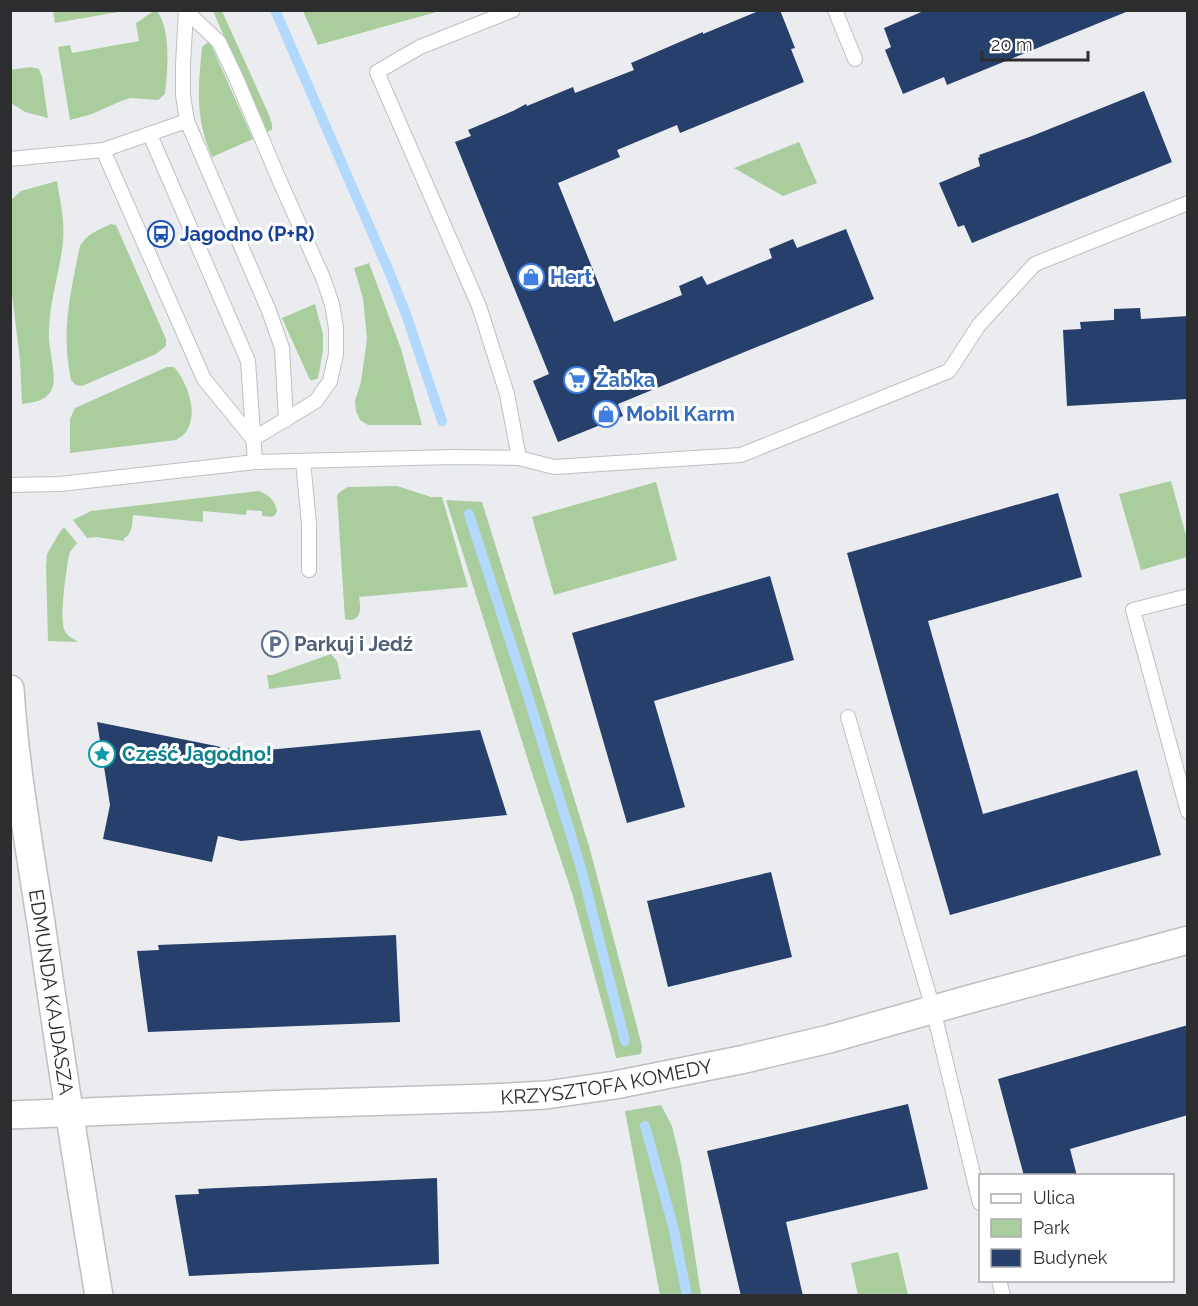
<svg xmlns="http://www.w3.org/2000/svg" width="1198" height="1306" viewBox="0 0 1198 1306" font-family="Raleway,sans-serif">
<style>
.green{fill:#aacd9e}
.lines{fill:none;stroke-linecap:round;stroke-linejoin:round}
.stream{stroke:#b2d9fd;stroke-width:10}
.building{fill:#273f6b}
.lane-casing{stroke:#bdbfc1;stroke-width:16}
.street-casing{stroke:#bdbfc1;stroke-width:30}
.lane{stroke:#fff;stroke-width:14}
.street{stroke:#fff;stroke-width:27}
.labels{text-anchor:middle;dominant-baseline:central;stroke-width:6;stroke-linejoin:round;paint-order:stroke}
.transit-label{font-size:20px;font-weight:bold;fill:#164399;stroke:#fff;text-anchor:start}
.shop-label{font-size:20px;font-weight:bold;fill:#366cbe;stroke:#fff;text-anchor:start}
.service-label{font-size:20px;font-weight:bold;fill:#4e5e75;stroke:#fff;text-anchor:start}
.culture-label{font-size:20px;font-weight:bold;fill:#0d838f;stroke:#fff;text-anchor:start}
.street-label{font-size:20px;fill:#2c2d2e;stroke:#fff}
</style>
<rect width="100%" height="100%" fill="#eaecef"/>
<g class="green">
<polygon points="53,10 124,10 124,11 55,23"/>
<path d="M 154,11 L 157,11 C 171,30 168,70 165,94 L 158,100 L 131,98 L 121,101 L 92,114 L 70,120 L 58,47 L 70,45 L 72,53 L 139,41 L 136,23 Z"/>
<polygon points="213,11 222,11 269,115 272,124 272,130 266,132"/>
<polygon points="303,11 440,11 318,45"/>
<path d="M 207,43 L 209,43 L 212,47 L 253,139 L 212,157 C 195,117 198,90 202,47 Z"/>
<polygon points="30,67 39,69 42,77 48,118 25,112 11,103 11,70"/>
<polygon points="799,142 817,183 783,196 734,168"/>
<path d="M 57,181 C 60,200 65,222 63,241 C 60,273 48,304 49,337 C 49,351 58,379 51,391 C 44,402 33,402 22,404 L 20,360 L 10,278 L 11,200 L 21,191 Z"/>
<path d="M 111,224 L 116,225 L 166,339 L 166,346 L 156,354 L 82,386 L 76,385 L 71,380 C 61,331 70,294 80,246 C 87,234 98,230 111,224 Z"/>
<polygon points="369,263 401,349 422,425 368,425 360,420 356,411 355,401 361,382 367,339 363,298 354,268"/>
<polygon points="315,304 323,334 323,351 318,378 314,380 310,380 282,318"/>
<path d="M 167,367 L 174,367 C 186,381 197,408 189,426 C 187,433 181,437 176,440 L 70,453 L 70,419 L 75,408 Z"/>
<polygon points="1171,481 1187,539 1187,557 1141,570 1119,494"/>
<polygon points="656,482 677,560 554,595 532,517"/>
<path d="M 397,486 L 431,497 L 442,497 L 468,587 L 359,597 C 361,607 362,624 345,619 L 337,495 L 341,491 L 348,487 Z"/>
<path d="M 258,491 C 268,494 275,500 277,511 L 275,515 L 272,517 L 262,516 L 262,511 L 247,510 L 246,515 L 203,511 L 203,522 L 133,515 C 132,523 133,534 124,538 L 124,541 L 96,537 L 87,538 L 73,520 L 91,511 Z"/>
<polygon points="446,500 482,502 589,846 642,1046 641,1054 616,1058 611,1036 572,893 533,776"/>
<path d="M 64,527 L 77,543 L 70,552 L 68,560 C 66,576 58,621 66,633 C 69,637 74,639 78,642 L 48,641 L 46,566 L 47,554 L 58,535 Z"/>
<polygon points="331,654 337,661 341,679 269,689 267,675 272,675"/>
<polygon points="661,1105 672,1126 681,1164 701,1295 660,1295 625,1111"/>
<polygon points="898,1252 908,1295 858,1295 851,1263"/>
</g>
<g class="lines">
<g class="stream">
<polyline points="275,10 391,276 407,317 442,421"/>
<polyline points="469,514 527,693 581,868 625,1041"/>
<polyline points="645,1126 673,1226 687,1296"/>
</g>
</g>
<g class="building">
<polygon points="761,10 780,10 795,48 791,49 804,82 680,133 677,125 617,150 620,157 558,183 614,322 682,295 679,286 702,276 707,285 772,258 769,249 793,239 797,248 846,229 874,299 618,404 623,416 558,442 533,381 549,374 455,142 471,136 468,130 513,111 526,104 527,106 573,87 575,93 634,70 631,63 703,32 703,34"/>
<polygon points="926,10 1126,10 1126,12 947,85 944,77 903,94 885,50 891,47 884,28"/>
<polygon points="1144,91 1172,162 972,243 964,225 958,227 939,183 980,166 978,158 980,157 979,155 1032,136"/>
<polygon points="1140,308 1141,319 1188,316 1188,399 1067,406 1063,330 1081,329 1080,322 1114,320 1114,309"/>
<polygon points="1058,493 1082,577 928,621 983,814 1137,770 1161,855 950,915 893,718 847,553"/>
<polygon points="770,576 794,660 654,701 685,807 627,823 572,633"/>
<polygon points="97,722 246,752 480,730 507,815 241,841 218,836 212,862 103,839 110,805"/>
<polygon points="771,872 792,957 668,987 647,901"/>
<polygon points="396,935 400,1022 148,1032 137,951 159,950 158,945"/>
<polygon points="1188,1025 1188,1115 1070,1149 1077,1176 1024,1176 998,1079"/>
<polygon points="908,1104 928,1189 786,1222 803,1296 741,1296 707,1151"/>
<polygon points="437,1178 439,1264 189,1276 175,1195 199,1194 198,1189"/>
</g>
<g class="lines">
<defs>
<g id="lane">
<polyline points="185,10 219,42 237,80 278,177 323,278 332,304 336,328 336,354 330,381 316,401 253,439"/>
<polyline points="513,10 420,47 377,72 479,306 507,394 519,458"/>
<polyline points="835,10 855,59"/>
<polyline points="186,11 183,64 183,95 187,121 269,311 282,348 286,420"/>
<polyline points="150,135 248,361 255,462"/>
<polyline points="103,150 204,379 253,439"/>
<polyline points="10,159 103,150 187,121"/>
<polyline points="303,461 309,524 309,570"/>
<polyline points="10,485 60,484 255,462 453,457 519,458 554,467 741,455 949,371 979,325 1035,264 1188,203"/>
<polyline points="1188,596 1133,610 1188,812"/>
<polyline points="848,717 933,1009 980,1203"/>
<polyline points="999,1280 1003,1296"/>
</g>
<g id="street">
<path id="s1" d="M 10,689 C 15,767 29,845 41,923 C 59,1047 78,1171 99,1296"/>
<path id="s2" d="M 10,1115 L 260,1105 L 489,1098 L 546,1095 L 615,1085 L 745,1059 L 829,1039 L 970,999 L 1188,940"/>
</g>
</defs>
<use href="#lane" class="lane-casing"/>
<use href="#street" class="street-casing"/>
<use href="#lane" class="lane"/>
<use href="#street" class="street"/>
</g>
<defs>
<symbol id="bus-ring" viewBox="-11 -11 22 22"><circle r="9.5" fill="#fff" stroke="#1a4fb4" stroke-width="1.5"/><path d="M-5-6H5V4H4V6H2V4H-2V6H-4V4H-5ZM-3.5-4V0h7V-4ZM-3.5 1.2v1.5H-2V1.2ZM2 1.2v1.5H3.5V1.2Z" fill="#1a4fb4"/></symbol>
<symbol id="shop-ring" viewBox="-11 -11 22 22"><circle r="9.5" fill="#fff" stroke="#3f7fe0" stroke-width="1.5"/><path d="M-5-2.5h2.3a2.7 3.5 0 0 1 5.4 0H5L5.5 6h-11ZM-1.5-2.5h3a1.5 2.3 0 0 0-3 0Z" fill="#3f7fe0"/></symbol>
<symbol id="supermarket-ring" viewBox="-11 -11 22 22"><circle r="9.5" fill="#fff" stroke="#3f7fe0" stroke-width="1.5"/><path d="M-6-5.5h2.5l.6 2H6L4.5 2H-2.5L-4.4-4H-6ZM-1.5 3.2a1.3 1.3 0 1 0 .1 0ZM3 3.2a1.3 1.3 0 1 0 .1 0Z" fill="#3f7fe0"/></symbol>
<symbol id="parking-ring" viewBox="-11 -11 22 22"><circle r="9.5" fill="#fff" stroke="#5c6f8a" stroke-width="1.5"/><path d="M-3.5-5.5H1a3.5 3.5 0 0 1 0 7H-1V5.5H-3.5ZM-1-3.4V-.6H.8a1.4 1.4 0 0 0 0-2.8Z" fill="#5c6f8a"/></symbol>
<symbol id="sight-ring" viewBox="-11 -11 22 22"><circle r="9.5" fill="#fff" stroke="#0f9aa8" stroke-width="1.5"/><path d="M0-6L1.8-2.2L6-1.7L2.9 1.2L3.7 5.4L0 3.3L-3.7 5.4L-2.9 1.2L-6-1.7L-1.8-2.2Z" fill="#0f9aa8"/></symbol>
</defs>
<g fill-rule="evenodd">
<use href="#bus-ring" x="146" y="219" width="30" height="30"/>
<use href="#shop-ring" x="516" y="262" width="30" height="30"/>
<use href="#supermarket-ring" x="562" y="365" width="30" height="30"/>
<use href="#shop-ring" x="591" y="399" width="30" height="30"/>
<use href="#parking-ring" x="260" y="629" width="30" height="30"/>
<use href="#sight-ring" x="87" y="739" width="30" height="30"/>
</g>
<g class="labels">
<g class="transit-label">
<text x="180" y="234">Jagodno (P+R)</text>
</g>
<g class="shop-label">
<text x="550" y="277">Hert</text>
<text x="596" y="380">Żabka</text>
<text x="626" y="414">Mobil Karm</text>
</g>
<g class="service-label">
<text x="294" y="644">Parkuj i Jedź</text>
</g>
<g class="culture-label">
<text x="122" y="754">Cześć Jagodno!</text>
</g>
<g class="street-label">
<text stroke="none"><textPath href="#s1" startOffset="306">EDMUNDA KAJDASZA</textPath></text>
<text stroke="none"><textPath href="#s2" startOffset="598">KRZYSZTOFA KOMEDY</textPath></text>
</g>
</g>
<rect width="1198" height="1306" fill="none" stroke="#2c2d2e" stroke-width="24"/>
<rect x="979" y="1174" width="195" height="108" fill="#ffffff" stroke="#ababab" stroke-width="1.5"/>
<rect x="991" y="1194" width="30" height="9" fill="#ffffff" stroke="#ababab" stroke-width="1.5"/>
<text x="1033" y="1204" font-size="18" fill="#2c2d2e">Ulica</text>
<rect x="991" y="1219" width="30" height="18" fill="#aacd9e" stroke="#ababab" stroke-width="1.5"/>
<text x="1033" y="1234" font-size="18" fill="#2c2d2e">Park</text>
<rect x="991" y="1249" width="30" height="18" fill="#273f6b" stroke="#ababab" stroke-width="1.5"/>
<text x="1033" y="1264" font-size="18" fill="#2c2d2e">Budynek</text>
<path d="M982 51v9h106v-9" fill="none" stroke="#2c2d2e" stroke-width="3"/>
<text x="991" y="51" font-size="18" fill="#2c2d2e" stroke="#ffffff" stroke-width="4.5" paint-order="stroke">20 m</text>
</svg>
